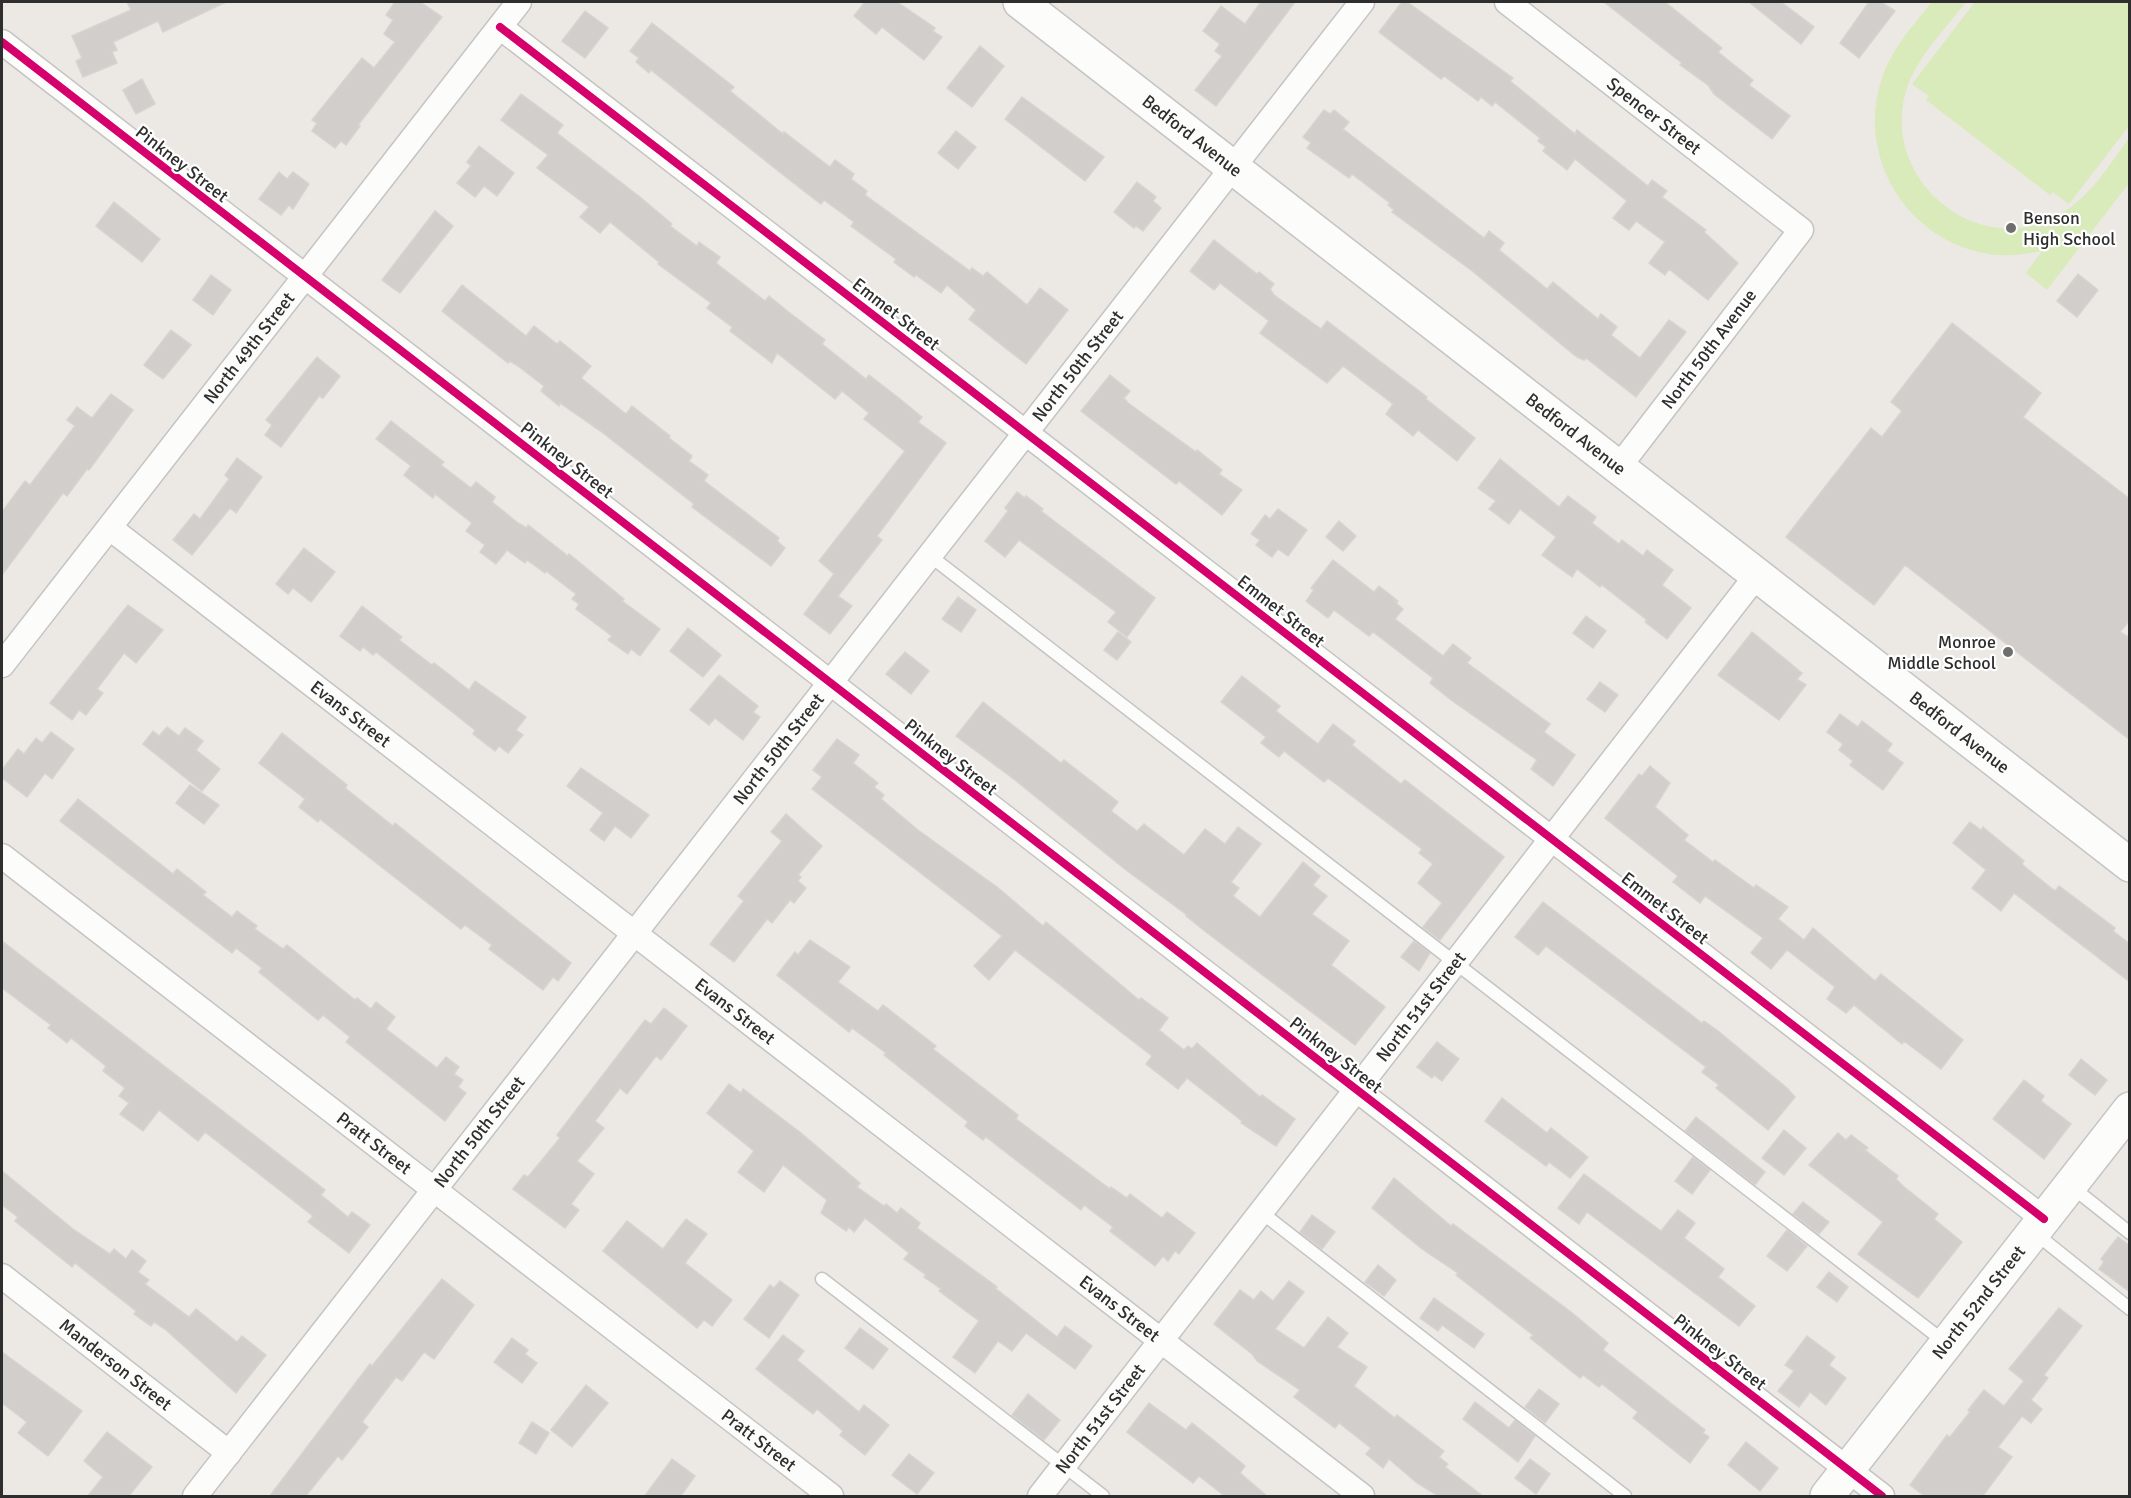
<svg xmlns="http://www.w3.org/2000/svg" width="2131" height="1498" viewBox="0 0 2131 1498" font-family="Signika,sans-serif">
<style>
.pitch{fill:#d9eabb}
.building{fill:#d1cecb;stroke:#d7d4d0;stroke-width:1.5}
.lines{fill:none;stroke-linecap:round;stroke-linejoin:round}
.lane-casing{stroke:#c5c4c5;stroke-width:15}
.street-casing{stroke:#c5c4c5;stroke-width:27}
.secondary-casing{stroke:#c5c4c5;stroke-width:36}
.lane{stroke:#fcfcfb;stroke-width:12}
.street{stroke:#fcfcfb;stroke-width:24}
.secondary{stroke:#fcfcfb;stroke-width:33}
.cycleway-casing{stroke:#fff;stroke-width:11}
.cycleway{stroke:#d6006c;stroke-width:8}
.poi-dot{fill:#706f6e;stroke:#fff;stroke-width:2}
.labels{text-anchor:middle;dominant-baseline:central;stroke-width:4.5;stroke-linejoin:round;paint-order:stroke}
.street-label{font-size:18px;fill:#2e2e2e;stroke:#fff}
.poi-label{font-size:18px;fill:#2e2e2e;stroke:#fff;text-anchor:start}
</style>
<rect width="100%" height="100%" fill="#ece8e4"/>
<g class="pitch">
<path d="M 1932,2 L 1966,2 C 1946,28 1918,56 1907,88 C 1878,174 1972,260 2055,217 C 2088,200 2108,167 2129,138 L 2129,183 L 2047,290 L 2026,273 L 2042,251 C 2022,255 2003,257 1983,253 C 1904,237 1856,154 1882,78 C 1892,49 1913,25 1932,2 Z"/>
<polygon points="1975,2 2129,2 2129,126 2069,204 2053,192 2050,195 1926,100 1929,96 1912,84"/>
</g>
<g class="building">
<polygon points="127,2 226,2 163,32 158,21 113,42 117,50 112,52 117,63 83,77 76,61 82,58 72,36 131,10"/>
<polygon points="395,2 420,2 442,17 358,125 360,126 346,145 341,141 335,148 312,131 317,123 312,120 362,58 374,68 395,42 384,34 393,20 386,15"/>
<polygon points="865,2 897,2 935,28 933,31 942,37 924,60 882,27 876,34 854,16"/>
<polygon points="1261,2 1295,2 1216,106 1195,90 1222,56 1215,51 1220,44 1203,31 1221,6 1245,24"/>
<polygon points="1402,2 1407,2 1513,78 1510,81 1575,134 1577,130 1648,186 1652,180 1667,191 1662,197 1706,230 1704,232 1738,263 1708,300 1669,269 1665,275 1649,263 1665,242 1636,221 1629,230 1613,218 1627,201 1575,159 1567,170 1543,151 1546,147 1538,141 1540,138 1495,102 1492,106 1481,97 1478,101 1444,76 1441,79 1379,32"/>
<polygon points="1604,2 1665,2 1722,48 1718,52 1753,80 1749,85 1790,116 1772,139 1714,94 1708,85 1680,65 1682,63"/>
<polygon points="1749,2 1781,2 1814,27 1801,44"/>
<polygon points="1869,2 1881,2 1895,11 1859,58 1840,43"/>
<polygon points="585,11 608,28 585,58 562,41"/>
<polygon points="652,23 734,87 730,91 783,134 784,132 830,167 835,160 854,174 851,179 867,191 865,195 970,271 972,268 983,276 987,272 1027,305 1040,288 1068,310 1026,364 969,319 976,310 947,285 941,293 916,275 914,277 894,262 896,259 851,226 854,222 824,200 821,204 805,192 651,70 649,73 636,62 639,58 630,51"/>
<polygon points="980,46 1004,66 972,107 947,88"/>
<polygon points="142,79 155,104 136,114 123,90"/>
<polygon points="521,94 563,125 557,133 640,197 672,224 670,226 697,246 699,242 720,257 716,263 765,301 769,296 786,310 825,340 822,344 866,379 869,375 900,399 922,417 918,422 946,443 877,536 882,540 838,596 852,606 830,634 804,614 834,574 819,561 905,451 864,419 869,413 842,391 835,399 777,353 772,363 730,331 732,327 707,308 711,303 658,264 659,262 610,222 600,233 580,217 589,207 537,168 548,155 501,120"/>
<polygon points="1022,97 1104,157 1085,181 1005,119"/>
<polygon points="1324,110 1330,114 1334,110 1349,122 1343,129 1484,238 1489,231 1504,243 1499,250 1547,289 1553,282 1598,319 1601,314 1617,327 1611,335 1640,358 1669,320 1686,332 1636,397 1586,358 1584,360 1577,357 1471,270 1392,212 1394,210 1388,205 1390,203 1352,174 1349,178 1307,148 1311,143 1303,137"/>
<polygon points="956,131 976,147 958,169 938,153"/>
<polygon points="479,146 514,173 497,196 484,186 475,197 457,183 471,166 467,162"/>
<polygon points="279,172 287,179 293,172 309,184 293,209 289,205 281,215 259,199"/>
<polygon points="1137,182 1156,197 1153,201 1161,208 1143,231 1136,226 1134,228 1114,212"/>
<polygon points="114,202 160,239 142,262 96,226"/>
<polygon points="435,211 453,226 400,293 382,280"/>
<polygon points="1214,240 1257,274 1259,272 1274,284 1270,289 1274,295 1321,329 1327,321 1427,397 1426,399 1475,438 1457,461 1418,430 1413,436 1386,414 1393,404 1343,366 1327,383 1260,333 1269,321 1220,283 1214,290 1190,271"/>
<polygon points="2078,274 2098,290 2077,317 2057,301"/>
<polygon points="211,275 231,290 213,315 193,300"/>
<polygon points="462,285 526,336 534,326 557,344 560,341 591,366 581,378 626,414 632,406 670,436 669,438 692,456 689,461 708,475 704,481 779,538 777,541 785,548 771,566 692,507 694,504 603,433 560,403 559,406 541,391 544,386 518,366 510,361 508,363 442,311"/>
<polygon points="1952,323 2041,393 2023,417 2130,499 2130,620 2120,632 2130,638 2130,740 1905,565 1874,605 1786,537 1871,428 1882,437 1902,411 1891,402"/>
<polygon points="171,330 191,345 163,379 144,365"/>
<polygon points="317,357 340,376 323,398 319,396 281,447 265,435 272,425 266,420"/>
<polygon points="1110,375 1130,391 1124,398 1128,403 1196,452 1197,450 1222,470 1219,474 1242,490 1222,515 1179,481 1176,484 1081,411"/>
<polygon points="111,394 133,410 89,470 87,469 67,496 63,493 2,575 2,512 25,481 30,485 75,426 67,420 77,407 92,418"/>
<polygon points="391,421 444,462 441,465 471,488 476,482 495,497 492,502 518,523 527,528 528,525 568,556 569,554 624,599 622,601 660,629 640,656 631,649 628,654 608,640 612,636 576,609 579,604 572,599 576,594 546,571 545,573 527,560 525,563 507,550 496,564 480,552 485,545 466,531 472,523 435,494 433,498 404,475 411,466 376,439"/>
<polygon points="237,458 262,477 236,513 230,508 192,555 173,540 194,514 200,519 229,479 225,475"/>
<polygon points="1500,459 1559,507 1568,496 1596,517 1592,523 1619,544 1622,540 1643,556 1647,550 1673,570 1662,585 1691,608 1667,639 1645,622 1647,620 1602,585 1600,587 1577,569 1572,577 1542,555 1556,537 1520,509 1509,524 1489,509 1496,501 1478,488"/>
<polygon points="1017,492 1025,498 1026,496 1043,509 1041,511 1155,598 1127,637 1108,622 1116,612 1019,540 1005,557 985,541 1008,511 1005,508"/>
<polygon points="1278,509 1307,530 1288,556 1278,549 1272,557 1256,545 1260,540 1251,534 1265,515 1270,519"/>
<polygon points="1339,521 1356,536 1343,551 1326,537"/>
<polygon points="304,548 335,572 311,602 293,588 288,594 276,584"/>
<polygon points="1333,560 1374,592 1379,586 1398,601 1396,603 1403,609 1395,619 1443,656 1453,644 1471,658 1467,663 1550,724 1544,732 1575,755 1553,786 1531,769 1537,760 1451,700 1430,683 1433,678 1381,638 1373,632 1369,636 1334,610 1328,618 1306,601 1314,590 1311,588"/>
<polygon points="958,597 976,610 961,632 942,619"/>
<polygon points="128,605 163,630 136,663 124,653 97,689 103,693 86,715 79,710 72,720 50,703"/>
<polygon points="362,606 402,637 399,640 432,665 434,663 469,690 475,681 526,717 516,730 523,735 508,753 499,746 495,751 473,734 475,730 376,652 373,655 363,647 360,651 340,636"/>
<polygon points="1586,616 1606,631 1593,648 1573,633"/>
<polygon points="688,628 721,655 703,677 670,651"/>
<polygon points="1118,632 1131,642 1117,660 1104,650"/>
<polygon points="1752,632 1802,673 1797,679 1806,685 1779,720 1718,675"/>
<polygon points="905,652 929,671 911,694 886,674"/>
<polygon points="719,675 758,706 753,712 760,717 743,740 715,718 709,725 690,710"/>
<polygon points="1242,676 1280,706 1276,711 1318,744 1333,724 1355,741 1352,745 1401,784 1405,780 1504,857 1440,940 1423,927 1442,903 1418,883 1433,864 1419,853 1422,849 1328,778 1324,782 1284,751 1279,757 1261,743 1266,737 1221,702"/>
<polygon points="1600,682 1618,695 1605,712 1587,699"/>
<polygon points="983,702 1061,763 1064,760 1118,802 1111,811 1137,831 1144,824 1184,855 1205,829 1225,844 1238,827 1261,844 1231,882 1239,888 1233,896 1260,917 1303,862 1320,876 1313,885 1327,896 1312,914 1349,941 1331,965 1385,1007 1355,1045 1206,932 1186,916 1187,915 1126,870 1015,780 956,736"/>
<polygon points="1840,714 1858,727 1862,721 1892,744 1887,751 1903,763 1883,790 1850,765 1853,761 1839,750 1843,744 1827,732"/>
<polygon points="167,727 179,736 185,728 203,741 196,750 220,769 202,791 143,744 153,731 159,736"/>
<polygon points="51,732 74,749 52,779 45,773 27,797 2,778 2,770 18,749 24,754 36,738 42,743"/>
<polygon points="282,733 347,785 345,788 393,826 395,823 571,963 558,981 553,977 543,990 489,949 492,945 465,925 461,929 320,819 318,822 299,807 305,799 259,763"/>
<polygon points="837,739 859,755 853,763 878,783 874,787 884,795 881,799 918,830 997,887 1043,926 1046,922 1139,1000 1141,998 1168,1018 1159,1030 1184,1050 1188,1046 1192,1049 1197,1043 1260,1097 1262,1095 1295,1119 1276,1146 1241,1123 1242,1121 1187,1078 1178,1089 1146,1064 1152,1056 1015,950 989,980 974,966 1002,936 812,789 822,777 813,770"/>
<polygon points="1650,766 1670,783 1655,807 1688,835 1684,840 1713,862 1715,860 1754,888 1756,885 1788,907 1778,919 1804,940 1813,928 1875,981 1881,974 1963,1040 1941,1069 1904,1041 1902,1044 1854,1005 1846,1013 1827,999 1835,987 1787,950 1771,969 1751,953 1763,938 1705,896 1700,903 1673,882 1678,876 1605,818 1639,774 1642,776"/>
<polygon points="581,768 649,815 631,838 615,826 604,841 590,830 603,813 567,786"/>
<polygon points="190,785 219,805 204,824 176,803"/>
<polygon points="78,799 173,874 177,869 206,892 203,895 232,917 237,911 257,926 255,929 283,949 287,945 355,1000 357,998 371,1009 376,1002 395,1017 386,1029 437,1068 446,1057 459,1067 454,1074 463,1080 458,1087 466,1093 445,1121 346,1042 350,1037 323,1015 318,1020 259,972 262,968 236,948 232,953 60,821"/>
<polygon points="786,814 822,846 798,875 801,877 798,881 806,888 794,903 790,900 772,923 767,919 734,962 710,944 744,901 738,896 782,841 771,832"/>
<polygon points="1970,822 1981,830 1983,827 2024,861 2022,864 2025,867 2055,891 2059,886 2115,928 2113,931 2130,944 2130,982 2014,893 2001,911 1972,888 1986,870 1953,843"/>
<polygon points="1543,902 1702,1023 1704,1021 1718,1031 1787,1088 1795,1097 1768,1130 1716,1088 1719,1085 1702,1072 1706,1067 1546,946 1538,955 1515,937"/>
<polygon points="810,940 850,967 838,982 878,1011 883,1005 936,1046 933,1049 1018,1115 1016,1119 1110,1189 1111,1187 1127,1198 1130,1194 1162,1218 1167,1212 1195,1233 1179,1254 1175,1251 1168,1261 1163,1256 1155,1266 1110,1231 1113,1227 1084,1205 1081,1210 986,1137 983,1140 965,1126 968,1122 884,1055 886,1053 852,1028 849,1032 777,975 795,952 798,955"/>
<polygon points="2,941 325,1190 321,1195 348,1217 352,1212 370,1225 349,1253 308,1222 313,1216 205,1132 198,1141 159,1110 143,1131 120,1114 129,1103 119,1096 125,1088 103,1071 106,1066 71,1038 67,1043 48,1028 51,1025 2,988"/>
<polygon points="1414,941 1430,953 1419,971 1401,957"/>
<polygon points="664,1008 687,1026 661,1060 656,1056 627,1094 620,1088 595,1121 604,1128 577,1161 594,1174 571,1204 579,1210 565,1228 513,1189 524,1175 528,1177 560,1138 557,1135 645,1020 651,1024"/>
<polygon points="1437,1042 1459,1059 1442,1081 1434,1075 1432,1078 1417,1067"/>
<polygon points="2081,1059 2107,1080 2095,1095 2069,1075"/>
<polygon points="2024,1080 2044,1096 2041,1101 2071,1124 2044,1159 1993,1119"/>
<polygon points="729,1084 741,1093 743,1089 801,1133 860,1183 857,1187 884,1206 886,1204 897,1213 901,1208 920,1223 917,1228 997,1287 995,1288 1057,1337 1065,1326 1092,1346 1075,1369 1026,1333 1012,1351 998,1341 975,1373 953,1357 979,1321 939,1291 941,1289 924,1277 926,1275 904,1259 909,1253 865,1218 854,1232 849,1227 846,1231 821,1213 827,1200 783,1165 764,1192 738,1172 754,1151 707,1113"/>
<polygon points="1502,1098 1547,1133 1551,1128 1588,1157 1570,1178 1549,1162 1546,1166 1485,1121"/>
<polygon points="1696,1117 1765,1172 1755,1185 1685,1131"/>
<polygon points="1784,1130 1806,1148 1784,1175 1762,1158"/>
<polygon points="1838,1133 1846,1140 1851,1135 1868,1148 1865,1150 1898,1176 1896,1179 1903,1186 1938,1214 1934,1219 1962,1242 1918,1298 1858,1254 1883,1222 1809,1165"/>
<polygon points="1693,1157 1710,1170 1692,1194 1675,1181"/>
<polygon points="2,1171 73,1229 110,1254 114,1249 126,1259 132,1250 146,1261 138,1272 149,1280 145,1284 189,1317 196,1309 237,1342 242,1336 266,1355 236,1393 166,1330 154,1322 151,1326 134,1314 136,1311 75,1263 72,1267 15,1221 18,1217 2,1205"/>
<polygon points="1584,1174 1661,1231 1678,1210 1695,1223 1684,1238 1724,1269 1718,1277 1755,1306 1739,1326 1587,1212 1579,1224 1558,1208"/>
<polygon points="1394,1178 1451,1226 1453,1224 1480,1244 1571,1312 1608,1343 1603,1350 1705,1430 1703,1433 1709,1437 1690,1463 1633,1418 1638,1412 1602,1384 1599,1387 1583,1375 1580,1378 1530,1338 1533,1335 1456,1275 1458,1273 1422,1249 1372,1208"/>
<polygon points="1803,1202 1829,1222 1819,1234 1793,1214"/>
<polygon points="1312,1215 1335,1232 1322,1249 1300,1232"/>
<polygon points="686,1219 707,1234 685,1263 732,1300 712,1326 704,1320 697,1328 603,1251 627,1221 663,1249"/>
<polygon points="1787,1230 1807,1246 1787,1271 1767,1256"/>
<polygon points="2118,1237 2130,1246 2130,1292 2099,1269 2104,1262 2101,1259"/>
<polygon points="1378,1265 1396,1280 1384,1296 1365,1282"/>
<polygon points="1829,1272 1848,1287 1837,1302 1817,1287"/>
<polygon points="442,1279 474,1305 434,1359 424,1352 402,1381 396,1377 362,1422 368,1427 342,1460 338,1456 305,1497 269,1497 370,1364 372,1366"/>
<polygon points="780,1281 799,1295 769,1338 744,1319 770,1285 774,1288"/>
<polygon points="1289,1281 1304,1292 1275,1329 1304,1348 1328,1317 1348,1333 1337,1347 1367,1367 1354,1386 1395,1418 1397,1415 1444,1451 1439,1457 1448,1464 1445,1467 1484,1497 1440,1497 1417,1483 1389,1459 1383,1468 1366,1454 1371,1448 1339,1423 1335,1428 1294,1397 1300,1390 1257,1361 1252,1354 1214,1324 1240,1290 1254,1300 1261,1291 1273,1301"/>
<polygon points="1434,1298 1484,1334 1474,1348 1442,1325 1438,1331 1420,1318"/>
<polygon points="2059,1308 2082,1326 2044,1375 2048,1378 2031,1400 2042,1409 2031,1423 2022,1416 1998,1447 2012,1457 1982,1497 1926,1497 1910,1485 1947,1435 1950,1437 1970,1412 1968,1410 1984,1390 2004,1406 2024,1381 2009,1369"/>
<polygon points="860,1328 888,1349 873,1369 845,1348"/>
<polygon points="783,1335 804,1351 797,1360 859,1412 864,1405 889,1425 865,1455 840,1435 843,1431 817,1409 813,1414 756,1369"/>
<polygon points="1807,1336 1835,1357 1829,1365 1846,1378 1826,1405 1810,1392 1799,1407 1778,1391 1794,1371 1785,1365"/>
<polygon points="512,1338 528,1350 525,1354 537,1363 522,1383 494,1362"/>
<polygon points="2,1352 82,1411 48,1456 18,1433 27,1422 2,1403"/>
<polygon points="586,1385 608,1403 572,1447 551,1430"/>
<polygon points="1539,1389 1559,1404 1545,1423 1525,1407"/>
<polygon points="1028,1394 1060,1420 1044,1440 1012,1415"/>
<polygon points="1475,1402 1509,1428 1515,1420 1535,1436 1518,1462 1463,1419"/>
<polygon points="1149,1403 1186,1430 1192,1423 1216,1442 1245,1466 1240,1473 1268,1497 1226,1497 1199,1476 1193,1483 1127,1432"/>
<polygon points="532,1422 549,1433 536,1454 519,1443"/>
<polygon points="107,1432 152,1467 128,1497 87,1497 103,1477 84,1461"/>
<polygon points="1746,1442 1778,1468 1760,1491 1728,1465"/>
<polygon points="909,1454 934,1473 917,1494 892,1475"/>
<polygon points="672,1459 695,1476 680,1497 644,1497"/>
<polygon points="1530,1459 1550,1474 1536,1494 1515,1478"/>
</g>
<g class="lines">
<defs>
<g id="lane">
<polyline points="929,555 1946,1343"/>
<polyline points="2072,1187 2130,1233"/>
<polyline points="1261,1212 1625,1496"/>
<polyline points="2035,1233 2130,1309"/>
<polyline points="822,1279 1103,1496"/>
</g>
<g id="street">
<path id="s1" d="M 1507,2 L 1801,230 L 1618,468"/>
<polyline points="500,27 2044,1219"/>
<polyline points="2,42 1882,1496"/>
<path id="s2" d="M 110,528 L 1362,1496"/>
<path id="s3" d="M 2,665 L 519,2"/>
<path id="s4" d="M 2,856 L 831,1496"/>
<path id="s5" d="M 2,1276 L 229,1453"/>
<path id="s6" d="M 195,1496 L 1362,2"/>
<path id="s7" d="M 1040,1496 L 1757,575"/>
</g>
<g id="secondary">
<path id="s8" d="M 1020,2 L 2130,865"/>
<path id="s9" d="M 1827,1496 L 2130,1109"/>
</g>
</defs>
<use href="#lane" class="lane-casing"/>
<use href="#street" class="street-casing"/>
<use href="#secondary" class="secondary-casing"/>
<use href="#lane" class="lane"/>
<use href="#street" class="street"/>
<use href="#secondary" class="secondary"/>
<defs>
<g id="cycleway">
<polyline points="500,27 2044,1219"/>
<polyline points="2,42 1882,1496"/>
</g>
</defs>
<use href="#cycleway" class="cycleway-casing"/>
<use href="#cycleway" class="cycleway"/>
</g>
<g class="poi-dot">
<circle cx="2011" cy="228" r="6"/>
<circle cx="2008" cy="652" r="6"/>
</g>
<g class="labels">
<g class="street-label">
<text stroke="none"><textPath href="#s1" startOffset="186">Spencer Street</textPath></text>
<text stroke="none"><textPath href="#s8" startOffset="218">Bedford Avenue</textPath></text>
<text transform="translate(182 164) rotate(38)">Pinkney Street</text>
<text transform="translate(896 314) rotate(38)">Emmet Street</text>
<text stroke="none"><textPath href="#s3" startOffset="402">North 49th Street</textPath></text>
<text transform="translate(1709 349) rotate(-53)">North 50th Avenue</text>
<text stroke="none"><textPath href="#s6" startOffset="1434">North 50th Street</textPath></text>
<text stroke="none"><textPath href="#s8" startOffset="704">Bedford Avenue</textPath></text>
<text transform="translate(567 460) rotate(38)">Pinkney Street</text>
<text transform="translate(1281 611) rotate(38)">Emmet Street</text>
<text stroke="none"><textPath href="#s2" startOffset="304">Evans Street</textPath></text>
<text stroke="none"><textPath href="#s8" startOffset="1190">Bedford Avenue</textPath></text>
<text stroke="none"><textPath href="#s6" startOffset="948">North 50th Street</textPath></text>
<text transform="translate(951 757) rotate(38)">Pinkney Street</text>
<text transform="translate(1665 908) rotate(38)">Emmet Street</text>
<text stroke="none"><textPath href="#s7" startOffset="620">North 51st Street</textPath></text>
<text stroke="none"><textPath href="#s2" startOffset="790">Evans Street</textPath></text>
<text transform="translate(1336 1055) rotate(38)">Pinkney Street</text>
<text stroke="none"><textPath href="#s6" startOffset="462">North 50th Street</textPath></text>
<text stroke="none"><textPath href="#s4" startOffset="470">Pratt Street</textPath></text>
<text stroke="none"><textPath href="#s9" startOffset="246">North 52nd Street</textPath></text>
<text stroke="none"><textPath href="#s2" startOffset="1276">Evans Street</textPath></text>
<text transform="translate(1720 1352) rotate(38)">Pinkney Street</text>
<text stroke="none"><textPath href="#s5" startOffset="144">Manderson Street</textPath></text>
<text stroke="none"><textPath href="#s7" startOffset="98">North 51st Street</textPath></text>
<text stroke="none"><textPath href="#s4" startOffset="956">Pratt Street</textPath></text>
</g>
<g class="poi-label">
<text x="2023" y="218">Benson<tspan x="2023" dy="21">High School</tspan></text>
<text x="1996" y="642" text-anchor="end">Monroe<tspan x="1996" dy="21">Middle School</tspan></text>
</g>
</g>
<rect width="2131" height="1498" fill="none" stroke="#2e2e2e" stroke-width="6"/>
</svg>
